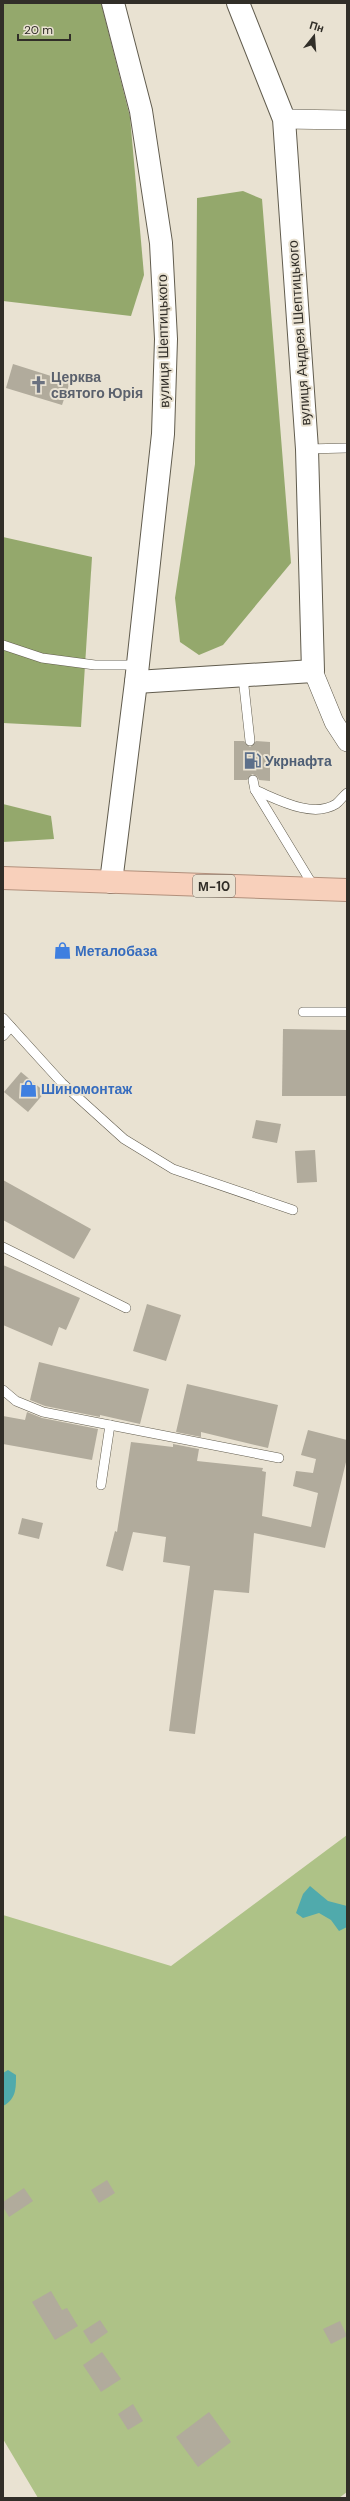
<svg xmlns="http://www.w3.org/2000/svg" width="350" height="2501" viewBox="0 0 350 2501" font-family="'DM Sans',sans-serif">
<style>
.green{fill:#aec287}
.forest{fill:#94a86c}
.water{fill:#50aaac}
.building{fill:#b1ab9c}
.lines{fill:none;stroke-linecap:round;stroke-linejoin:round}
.service-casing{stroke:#615c4e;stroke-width:10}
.minor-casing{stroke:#615c4e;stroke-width:20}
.tertiary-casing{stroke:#615c4e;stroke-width:24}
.trunk-casing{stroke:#b2907c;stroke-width:24}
.service{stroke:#fff;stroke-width:9}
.minor{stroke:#fff;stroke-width:19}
.tertiary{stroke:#fff;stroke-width:22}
.trunk{stroke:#f8d0bb;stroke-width:22}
.labels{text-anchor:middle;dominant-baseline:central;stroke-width:4;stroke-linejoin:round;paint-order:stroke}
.shield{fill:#e9e2d2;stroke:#68645b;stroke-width:1}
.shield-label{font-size:13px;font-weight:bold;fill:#312e28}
.street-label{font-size:14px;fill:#312e28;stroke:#e9e2d2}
.worship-label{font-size:14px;font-weight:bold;fill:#5b616d;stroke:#e9e2d2;text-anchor:start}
.service-label{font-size:14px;font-weight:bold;fill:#4e5e75;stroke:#e9e2d2;text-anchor:start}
.shop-label{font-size:14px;font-weight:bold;fill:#366cbe;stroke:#e9e2d2;text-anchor:start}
</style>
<rect width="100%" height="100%" fill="#e9e2d2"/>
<polygon class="green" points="347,1835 347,2492 339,2498 38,2498 3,2439 3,1915 171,1966"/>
<g class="forest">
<polygon points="3,3 101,3 130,117 144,275 131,316 3,301"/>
<polygon points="243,191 262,199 291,563 223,645 199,655 180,642 175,598 195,464 197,198"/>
<polygon points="3,537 92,557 81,727 3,723"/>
<polygon points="3,804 51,816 54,839 3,842"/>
</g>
<g class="water">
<polygon points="310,1886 328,1901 347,1906 347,1927 339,1931 331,1920 319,1913 303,1918 296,1913 303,1894"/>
<path d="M 8,2070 L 16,2075 C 16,2089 16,2099 3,2106 L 3,2073 Z"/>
</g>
<g class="building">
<polygon points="13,364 70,382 62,405 6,388"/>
<polygon points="234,741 244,741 250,747 256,741 270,742 270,781 259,780 257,776 252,774 247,780 234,780"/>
<polygon points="283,1029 347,1030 347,1096 282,1096"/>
<polygon points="21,1072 45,1092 28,1112 4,1092"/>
<polygon points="256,1120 281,1124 277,1143 252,1138"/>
<polygon points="315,1150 317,1182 297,1183 295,1151"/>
<polygon points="3,1180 91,1229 74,1259 3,1220"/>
<polygon points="3,1265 80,1298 66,1330 59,1327 52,1346 3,1325"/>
<polygon points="147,1304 181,1315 166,1361 133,1351"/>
<polygon points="39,1362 149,1389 140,1424 100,1415 100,1417 45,1406 30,1400"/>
<polygon points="187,1384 278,1405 268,1448 201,1432 201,1437 176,1432"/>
<polygon points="27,1412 42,1418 98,1429 92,1460 3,1444 3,1416 25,1420"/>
<polygon points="308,1430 347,1440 347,1458 325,1548 254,1533 249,1593 214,1590 195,1734 169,1731 190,1566 163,1562 166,1537 133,1532 123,1571 106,1566 115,1531 117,1532 131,1442 173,1447 173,1444 199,1449 197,1461 263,1468 262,1471 266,1472 262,1516 311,1527 318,1493 293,1486 296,1471 313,1473 316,1459 301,1455"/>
<polygon points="22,1518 43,1523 39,1539 18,1534"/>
<polygon points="107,2180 115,2193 99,2203 91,2190"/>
<polygon points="24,2188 33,2201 9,2217 3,2207 3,2202"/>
<polygon points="51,2291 62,2310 67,2308 78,2326 55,2340 32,2302"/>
<polygon points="100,2320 108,2332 91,2344 83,2331"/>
<polygon points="340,2321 347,2336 331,2344 323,2329"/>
<polygon points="102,2352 121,2379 101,2392 83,2365"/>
<polygon points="133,2404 143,2421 128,2430 118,2414"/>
<polygon points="209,2412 231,2442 198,2467 176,2437"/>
</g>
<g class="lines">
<defs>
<g id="service">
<polyline points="307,449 347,448"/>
<polyline points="3,645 42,658 95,665 137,665"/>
<polyline points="243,677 250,741"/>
<polyline points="253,780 255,790 314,887"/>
<path d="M 255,790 C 277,799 312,819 336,804 C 340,801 343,796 347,793"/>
<polyline points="303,1012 347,1012"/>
<polyline points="3,1018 62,1083 124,1139 173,1169 293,1210"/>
<polyline points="3,1036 11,1027"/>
<polyline points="3,1247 126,1308"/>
<polyline points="3,1390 16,1401 43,1412 279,1458"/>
<polyline points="101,1485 110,1425"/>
</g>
<g id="minor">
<polyline points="284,119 347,120"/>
<polyline points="313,671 334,722 347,742"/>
</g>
<g id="tertiary">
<polyline points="136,682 313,671 307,449 284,119 238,3"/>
<polyline points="111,882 136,682 163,434 166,339 161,243 141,111 113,3"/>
</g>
<polyline id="trunk" points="3,878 347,890"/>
</defs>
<use href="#service" class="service-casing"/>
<use href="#minor" class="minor-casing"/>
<use href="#tertiary" class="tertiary-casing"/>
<use href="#trunk" class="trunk-casing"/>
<use href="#service" class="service"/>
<use href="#minor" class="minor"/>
<use href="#tertiary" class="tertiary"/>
<use href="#trunk" class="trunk"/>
</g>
<defs>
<symbol id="church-bare" viewBox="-9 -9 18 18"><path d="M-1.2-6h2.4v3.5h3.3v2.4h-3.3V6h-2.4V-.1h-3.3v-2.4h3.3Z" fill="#6b7280" stroke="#e9e2d2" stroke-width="2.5" paint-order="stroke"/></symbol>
<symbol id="fuel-bare" viewBox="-9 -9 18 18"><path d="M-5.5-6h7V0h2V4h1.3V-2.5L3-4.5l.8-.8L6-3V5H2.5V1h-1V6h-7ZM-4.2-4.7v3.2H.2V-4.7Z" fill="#5c6f8a" stroke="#e9e2d2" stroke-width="2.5" paint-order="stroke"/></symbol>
<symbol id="shop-bare" viewBox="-9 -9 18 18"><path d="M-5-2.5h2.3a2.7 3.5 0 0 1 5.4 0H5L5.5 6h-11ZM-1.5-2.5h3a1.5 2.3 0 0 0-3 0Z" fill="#3f7fe0" stroke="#e9e2d2" stroke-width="2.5" paint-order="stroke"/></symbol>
</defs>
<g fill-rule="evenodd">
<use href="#church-bare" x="26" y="372" width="25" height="25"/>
<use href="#fuel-bare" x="240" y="748" width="25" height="25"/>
<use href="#shop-bare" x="50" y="938" width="25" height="25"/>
<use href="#shop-bare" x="16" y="1076" width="25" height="25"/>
</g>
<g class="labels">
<rect class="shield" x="193" y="875" width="42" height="22" rx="3"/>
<g class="shield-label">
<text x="214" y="886">М-10</text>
</g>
<g class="street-label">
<text transform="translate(299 333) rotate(-94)">вулиця Андрея Шептицького</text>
<text transform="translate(163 341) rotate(-91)">вулиця Шептицького</text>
</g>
<g class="worship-label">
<text x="51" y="377">Церква<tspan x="51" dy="16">святого Юрія</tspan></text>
</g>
<g class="service-label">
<text x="265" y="761">Укрнафта</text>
</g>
<g class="shop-label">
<text x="75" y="951">Металобаза</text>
<text x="41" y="1089">Шиномонтаж</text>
</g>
</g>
<rect width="350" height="2501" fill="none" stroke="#312e28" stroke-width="8"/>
<g transform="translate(314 36) rotate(17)" stroke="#e9e2d2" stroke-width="3" paint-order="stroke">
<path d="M0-3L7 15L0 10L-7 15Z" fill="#312e28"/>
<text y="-6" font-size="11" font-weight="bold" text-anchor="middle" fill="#312e28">Пн</text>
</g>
<path d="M18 34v6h52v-6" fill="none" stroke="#312e28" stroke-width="2"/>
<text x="24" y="34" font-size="12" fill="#312e28" stroke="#e9e2d2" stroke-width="3" paint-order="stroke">20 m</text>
</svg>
